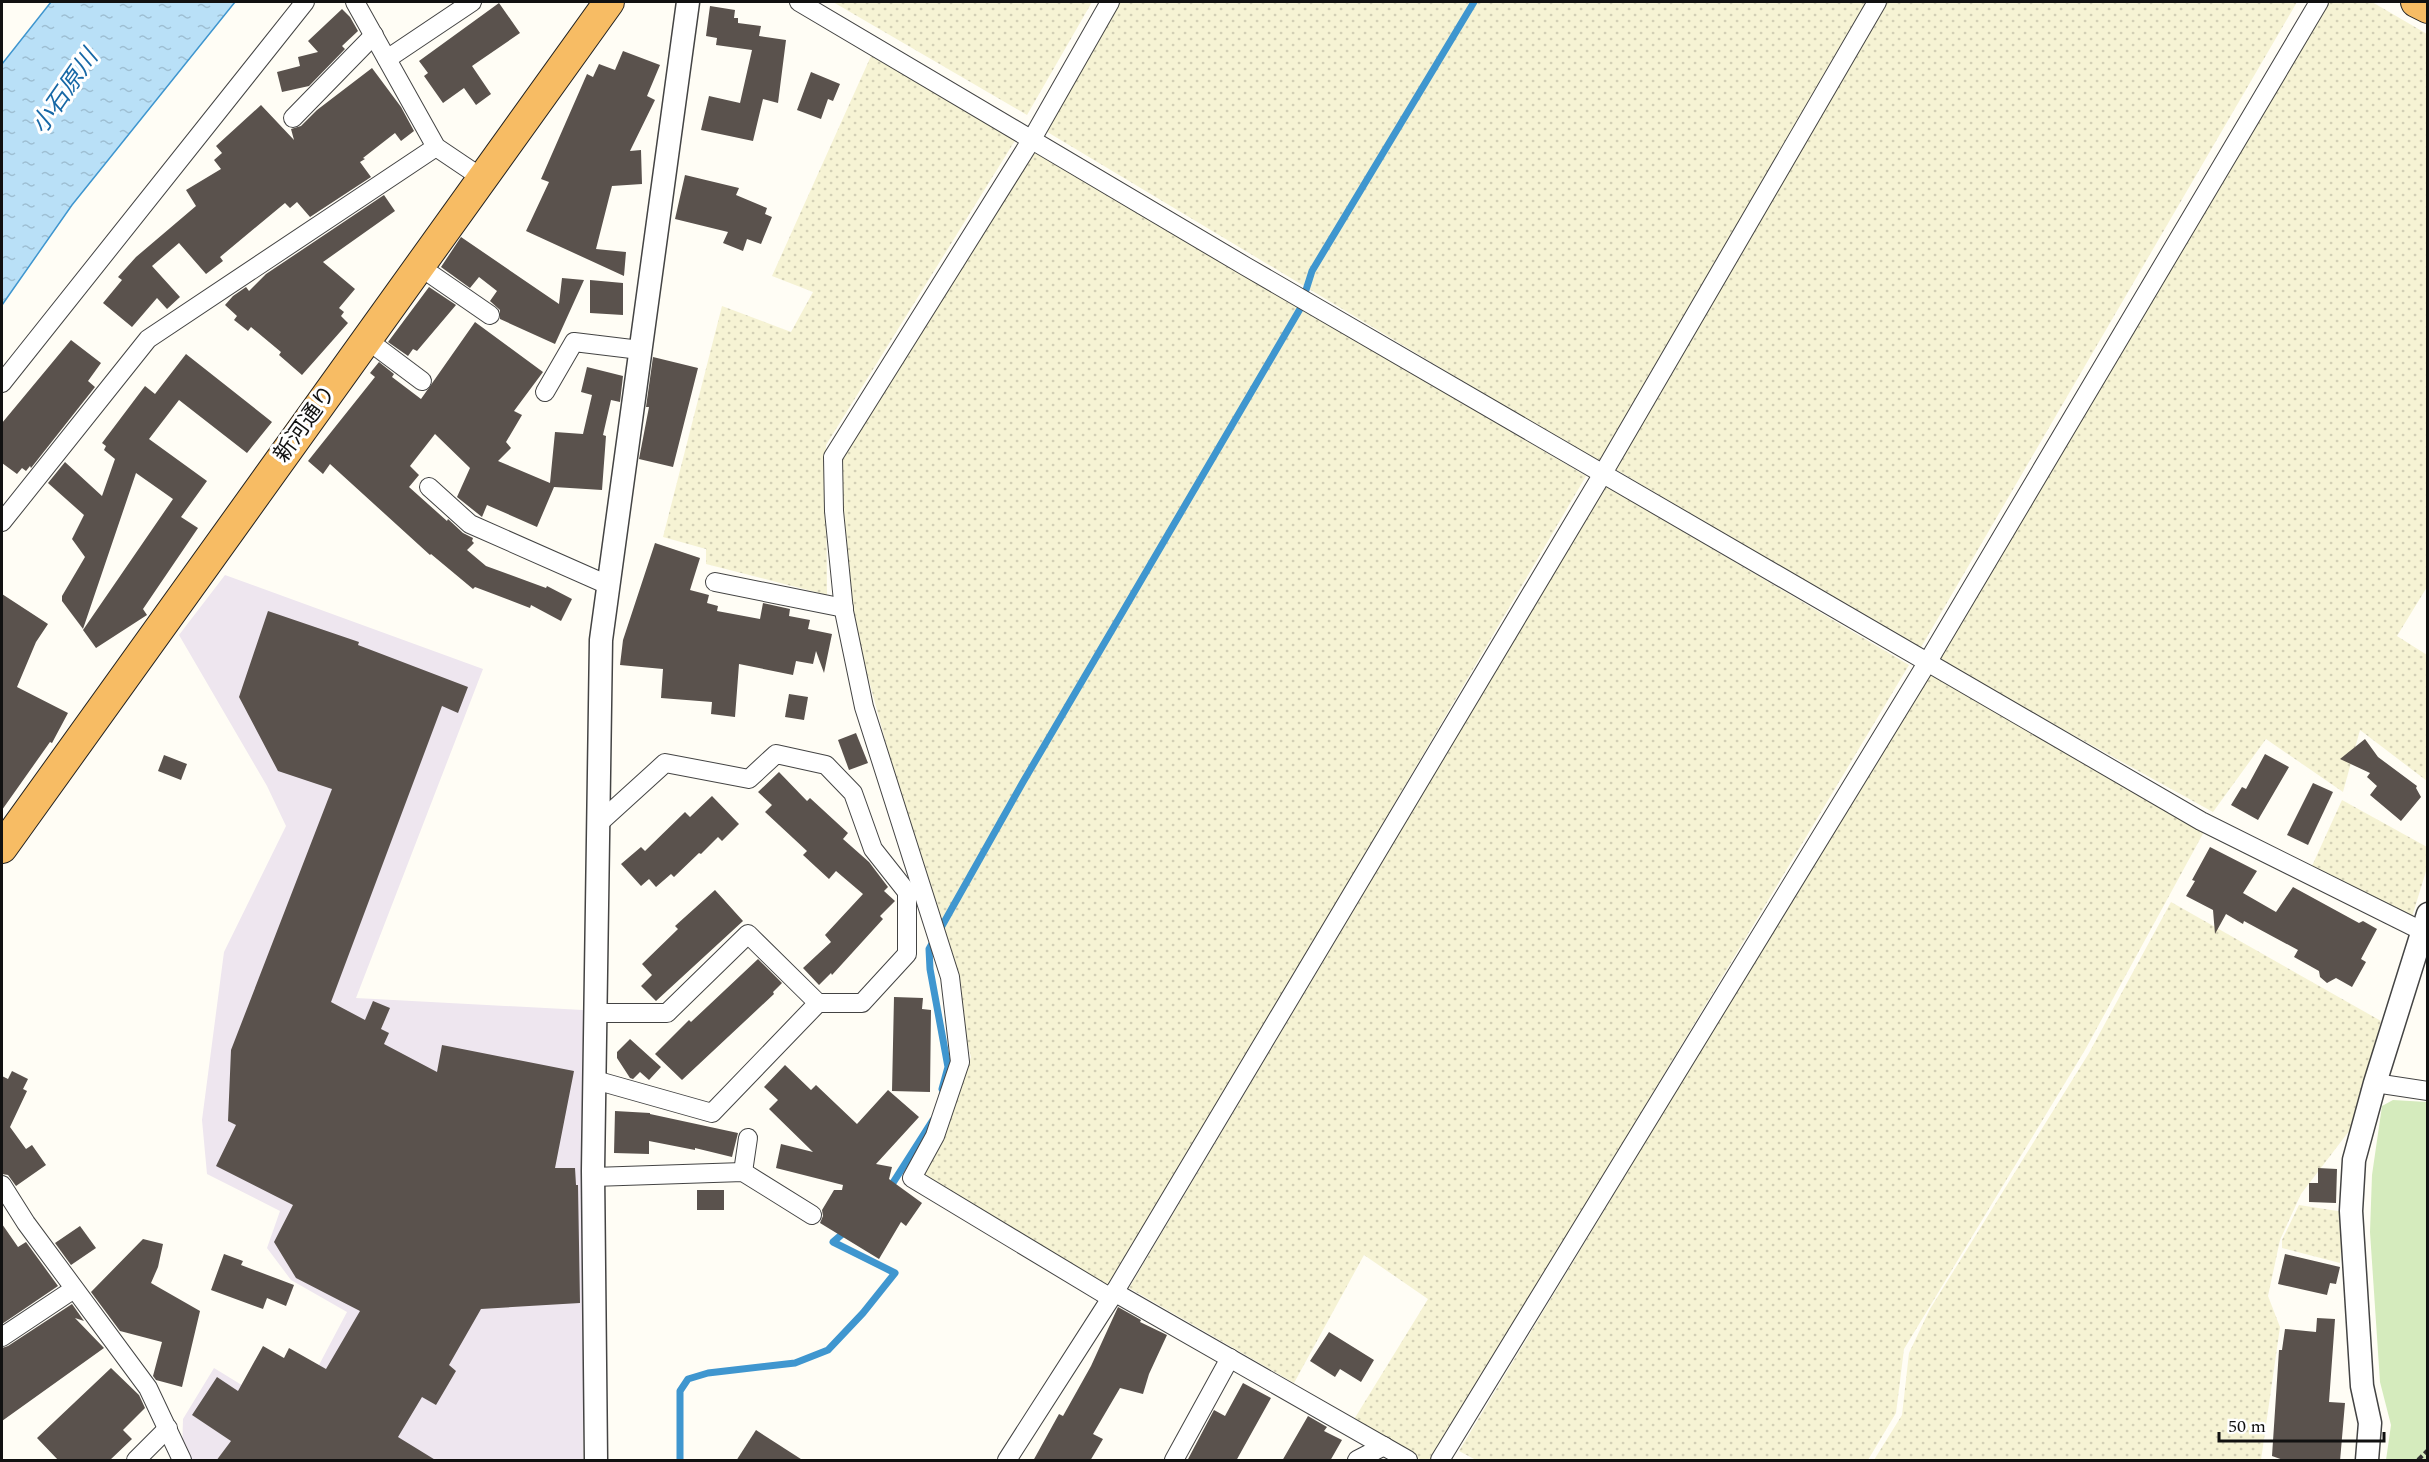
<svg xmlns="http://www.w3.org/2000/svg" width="2429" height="1462" viewBox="0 0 2429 1462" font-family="Spectral,'Noto Sans JP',serif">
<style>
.industrial{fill:#eee6ef}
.farmland{fill:url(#farmland-dots)}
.park{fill:#d5ebbd}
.water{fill:url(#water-ripples);stroke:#3f96cf;stroke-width:1.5}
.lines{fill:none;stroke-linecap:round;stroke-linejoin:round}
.stream{stroke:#3f96cf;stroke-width:7}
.building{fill:#5a524d}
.minor-casing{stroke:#444;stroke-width:20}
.tertiary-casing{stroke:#444;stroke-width:25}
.trunk-casing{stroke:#222;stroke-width:32}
.path{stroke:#333;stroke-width:4;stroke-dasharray:6 3;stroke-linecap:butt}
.minor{stroke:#fff;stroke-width:18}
.tertiary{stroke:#fff;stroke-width:22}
.trunk{stroke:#f7bc64;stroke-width:30}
.labels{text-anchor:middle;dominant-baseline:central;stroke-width:6;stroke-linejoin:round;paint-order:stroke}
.street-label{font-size:22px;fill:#111;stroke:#fff}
.water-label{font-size:24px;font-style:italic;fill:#1768a6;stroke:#fff}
</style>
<defs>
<pattern id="farmland-dots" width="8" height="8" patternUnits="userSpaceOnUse" patternTransform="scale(1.5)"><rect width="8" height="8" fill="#f6f3d4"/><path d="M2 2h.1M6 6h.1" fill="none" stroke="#d2cfb5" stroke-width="1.8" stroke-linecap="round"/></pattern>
<pattern id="water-ripples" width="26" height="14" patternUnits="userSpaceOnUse" patternTransform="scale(1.5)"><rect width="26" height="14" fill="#b9e0f7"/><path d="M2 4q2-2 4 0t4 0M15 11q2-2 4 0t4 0" fill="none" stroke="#9ebfd3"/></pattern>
</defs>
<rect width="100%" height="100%" fill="#fffdf5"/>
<polygon class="industrial" points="225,575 483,669 356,998 583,1010 583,1460 186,1460 182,1453 183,1419 214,1368 292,1416 347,1312 291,1280 267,1248 280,1211 207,1174 202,1120 224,952 286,826 267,786 179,635"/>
<g class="farmland">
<polygon points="833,2 1092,2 1027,115"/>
<polygon points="1119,2 1866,2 1599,463 1044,130"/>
<polygon points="1887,2 2297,2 1920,649 1615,469"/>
<polygon points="2328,2 2372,2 2427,34 2427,587 2397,636 2427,655 2427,781 2360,730 2343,792 2266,739 2213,812 1937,660"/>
<polygon points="871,56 1016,139 826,445 827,595 706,564 706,549 663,537 722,306 791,332 813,292 772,276"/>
<polygon points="1034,149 1586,476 1111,1288 921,1178 971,1057 852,618 840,459"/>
<polygon points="1606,486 1909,665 1433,1460 1421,1460 1353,1421 1428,1299 1364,1255 1294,1383 1129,1288"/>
<polygon points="1929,672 2205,830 2085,1050 1904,1349 1896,1413 1868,1460 1476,1460 1459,1451"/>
<polygon points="2342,800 2427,847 2427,868 2411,920 2312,866"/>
<polygon points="2171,902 2381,1021 2356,1122 2301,1194 2280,1240 2268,1296 2280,1327 2261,1460 1874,1460 1902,1415 1909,1353 1930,1309 2089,1053"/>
<polygon points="2299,1205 2344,1212 2340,1263 2282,1248 2282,1240"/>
</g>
<polygon class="park" points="2393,1100 2427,1102 2427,1460 2386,1460 2391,1425 2380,1382 2370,1232 2372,1175 2382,1106"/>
<polygon class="water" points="51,2 235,2 72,205 2,305 2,64"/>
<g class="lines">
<g class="stream">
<polyline points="942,1089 948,1067 930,969 929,949 1023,782 1300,309 1312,271 1474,2"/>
<polyline points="889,1189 933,1120"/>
<polyline points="680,1460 680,1391 688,1379 708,1373 795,1363 828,1350 863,1313 895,1273 833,1242 847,1230"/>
</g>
</g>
<g class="building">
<polygon points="499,3 520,33 472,66 491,94 476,105 464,88 443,103 424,76 428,73 419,61"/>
<polygon points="710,6 735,10 734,18 738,18 738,23 761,26 759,36 786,40 778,103 763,99 753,141 701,130 709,96 740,103 752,50 716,45 717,38 706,36"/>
<polygon points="342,9 350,17 358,31 342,46 345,49 309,86 282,92 277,72 300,66 298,57 318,52 308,41"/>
<polygon points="623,51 660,65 647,96 655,100 630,151 641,150 642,184 612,186 596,249 626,252 624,276 526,231 549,182 541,179 587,74 593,77 599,64 615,70"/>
<polygon points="372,68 401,107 414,131 401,141 395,133 363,158 365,159 360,162 371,177 310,217 297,202 290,208 285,203 220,257 223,261 206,274 179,243 152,266 180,297 167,309 157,298 132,327 103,303 122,280 118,277 136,257 196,206 186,190 221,169 214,160 222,153 216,146 261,105 294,140 291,129 301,126 317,110"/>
<polygon points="811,72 840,84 833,101 828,99 821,119 797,110"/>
<polygon points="685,175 739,188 736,195 767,208 765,214 772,217 761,244 747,239 743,251 723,243 728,232 675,219"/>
<polygon points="384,195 395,211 323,262 355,289 339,308 344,312 341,316 348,323 302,375 279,355 281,352 251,327 248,331 234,320 237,316 225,305 233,296 246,287 249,291 266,274"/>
<polygon points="461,237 559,304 562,278 584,280 555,344 500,319 500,310 490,301 497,291 479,277 470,288 441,267"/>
<polygon points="590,280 623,283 623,315 590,313"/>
<polygon points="429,287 456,305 417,351 413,349 408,356 388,342"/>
<polygon points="475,322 543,372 514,411 522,415 506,442 511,448 498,461 550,483 555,432 583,434 592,395 581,392 587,367 623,376 620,402 611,400 603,435 606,436 602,490 554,487 537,527 487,505 482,517 457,497 470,468 435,434 410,466 419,475 409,487 447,521 448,519 463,533 473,538 472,541 474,543 467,550 486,566 546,588 547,586 572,599 561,621 531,605 530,608 475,587 473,589 431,554 430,555 330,464 323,474 308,461 375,377 370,373 379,362 394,374 392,377 421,399"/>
<polygon points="71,340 101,363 88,381 95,387 31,468 30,466 26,471 22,468 17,474 2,463 2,423"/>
<polygon points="186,354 272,422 247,453 179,400 149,439 207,481 181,517 198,528 143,609 147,615 96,648 83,630 173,499 136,473 83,629 62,601 62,596 85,557 72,539 84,515 48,483 65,462 102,496 115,459 104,450 106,446 102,443 145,386 155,394"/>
<polygon points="653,357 698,368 673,467 639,459 649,407 646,407"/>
<polygon points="655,543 700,558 690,590 709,595 707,603 718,606 717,611 760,619 763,603 790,609 789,616 810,620 808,629 832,634 824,673 816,651 813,664 796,661 793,675 739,664 735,717 711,714 712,702 661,698 663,669 620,665 623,640"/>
<polygon points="2,594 48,624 36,642 17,687 68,713 52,743 50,742 2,810"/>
<polygon points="268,611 359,642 358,645 468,687 458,713 442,706 331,1002 365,1020 373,1001 390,1008 381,1029 389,1033 384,1044 437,1072 442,1045 574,1071 555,1168 575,1168 576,1185 578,1185 580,1303 481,1309 449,1365 456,1371 436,1405 422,1397 398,1437 437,1461 216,1461 231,1441 192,1415 217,1377 238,1391 263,1346 284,1358 289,1348 326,1369 360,1311 296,1278 274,1242 293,1205 216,1166 236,1125 228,1121 231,1050 332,789 278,771 239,697"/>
<polygon points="789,694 808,697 804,720 785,717"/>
<polygon points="856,733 868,763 849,770 838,740"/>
<polygon points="2365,739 2378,757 2417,786 2416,788 2421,797 2401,821 2370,795 2377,786 2367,777 2370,773 2340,759"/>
<polygon points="2265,754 2289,767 2258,820 2231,805 2242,787 2246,789"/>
<polygon points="164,755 187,764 181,780 158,771"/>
<polygon points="779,772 807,801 810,798 848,833 843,839 869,862 888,887 884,891 895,901 880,916 883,919 832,975 831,973 819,985 803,968 831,942 825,935 863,894 836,871 829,879 803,855 807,851 765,812 772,805 758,792"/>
<polygon points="2313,783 2333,792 2308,845 2287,835"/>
<polygon points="712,796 739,824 722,841 718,837 701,854 699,853 674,877 671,874 656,887 649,879 641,886 621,864 641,847 645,851 685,812 690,817"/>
<polygon points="2210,847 2257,871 2243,893 2276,912 2293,887 2359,923 2363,921 2377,929 2361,959 2366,962 2352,987 2336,978 2327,983 2320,977 2319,971 2294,957 2298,950 2244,921 2243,924 2226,914 2215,934 2213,910 2186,896 2195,881 2192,880"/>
<polygon points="715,890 743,921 656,1001 641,986 652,975 642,964 678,929 675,926"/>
<polygon points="758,959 782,983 773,992 774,994 682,1080 655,1054 689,1020 691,1022"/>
<polygon points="894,997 923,998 922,1009 931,1010 930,1092 892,1091"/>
<polygon points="630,1039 661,1067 649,1080 640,1072 633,1079 630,1078 617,1058 617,1052"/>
<polygon points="785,1065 811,1090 816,1085 857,1124 888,1090 919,1117 876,1164 892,1167 889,1179 922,1203 906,1226 901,1222 879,1259 820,1223 823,1216 822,1210 834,1190 842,1190 843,1185 776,1168 781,1144 813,1152 769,1109 778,1100 764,1087"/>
<polygon points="12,1071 28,1079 23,1089 27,1091 10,1127 26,1149 32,1145 46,1165 16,1186 8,1175 2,1174 2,1076 8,1079"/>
<polygon points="615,1111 650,1113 650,1114 738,1133 732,1157 695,1148 695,1150 649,1141 649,1154 614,1153"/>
<polygon points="2318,1168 2337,1169 2336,1203 2309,1202 2309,1183 2318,1183"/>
<rect x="697" y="1190" width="27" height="20"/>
<polygon points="2,1224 18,1247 26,1242 58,1286 2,1324"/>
<polygon points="80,1226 96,1248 71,1265 55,1243"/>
<polygon points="143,1239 163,1244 158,1267 151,1283 200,1311 182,1387 156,1380 153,1376 162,1342 120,1331 91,1292"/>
<polygon points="224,1254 243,1261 241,1265 294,1285 286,1306 267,1298 263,1309 211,1290"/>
<polygon points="2285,1254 2340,1267 2336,1284 2330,1283 2327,1295 2278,1284"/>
<polygon points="72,1304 84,1321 75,1318 104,1348 2,1421 2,1348 8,1346"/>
<polygon points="1118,1307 1141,1320 1140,1322 1167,1335 1149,1374 1143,1394 1120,1388 1093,1434 1103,1439 1090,1461 1033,1461 1059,1414 1063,1416 1091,1366"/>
<polygon points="2317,1318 2335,1319 2329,1402 2345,1403 2340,1461 2286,1461 2272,1456 2279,1350 2282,1350 2285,1329 2316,1332"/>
<polygon points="1329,1332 1374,1360 1361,1382 1340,1369 1335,1377 1310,1361"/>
<polygon points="111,1368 139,1395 145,1408 123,1430 132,1439 109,1461 59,1461 37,1438"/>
<polygon points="1243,1383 1271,1398 1236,1461 1187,1461 1214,1410 1225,1416"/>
<polygon points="1308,1416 1327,1427 1324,1431 1342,1440 1330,1461 1282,1461"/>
<polygon points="756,1430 804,1461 736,1461"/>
</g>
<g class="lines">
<defs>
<g id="minor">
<polyline points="355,2 436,147 482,178"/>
<polyline points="799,2 1245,266 2201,821 2422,931"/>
<polyline points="1110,2 1032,139 833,457 834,511 844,611 864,707 950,977 960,1062 935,1136 912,1178 1111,1298"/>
<polyline points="387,59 472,2"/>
<polyline points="293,118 374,35"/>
<polyline points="419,266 490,315"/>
<polyline points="366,339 422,381"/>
<polyline points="2,383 305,2"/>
<polyline points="545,392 574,342 640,350"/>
<polyline points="429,487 470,524 608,585"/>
<polyline points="2,522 148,339 436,147"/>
<polyline points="715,582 844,608"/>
<polyline points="596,1013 667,1013 748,934 818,1003"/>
<polyline points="595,1080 712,1113 818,1003 862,1003 907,954 907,892 873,849 853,793 826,765 776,754 749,779 665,763 599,823"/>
<polyline points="2375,1083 2428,1091"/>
<polyline points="743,1172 748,1138"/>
<polyline points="593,1177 743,1172 812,1215"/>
<polyline points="2,1185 26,1223 148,1388 182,1460"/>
<polyline points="1114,1292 1408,1460"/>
<polyline points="2,1337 74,1289"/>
<polyline points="136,1460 168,1428"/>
<polyline points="1007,1460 1111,1298 1602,475 1877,2"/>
<polyline points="1174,1460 1230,1358"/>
<polyline points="1357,1460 1384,1446"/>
<polyline points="1440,1460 1927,663 2319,2"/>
</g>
<g id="tertiary">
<polyline points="596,1460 593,1171 601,640 688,2"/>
<polyline points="2367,1460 2370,1423 2362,1386 2351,1211 2354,1160 2375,1083 2428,914"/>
</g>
<g id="trunk">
<polyline points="2416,2 2428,8"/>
<polyline points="2,848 609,2"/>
</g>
</defs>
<use href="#minor" class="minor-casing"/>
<use href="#tertiary" class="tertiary-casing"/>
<use href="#trunk" class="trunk-casing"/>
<polyline class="path" points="2418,1460 2428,1450"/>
<use href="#minor" class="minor"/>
<use href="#tertiary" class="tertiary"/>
<use href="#trunk" class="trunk"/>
</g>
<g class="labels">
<g class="street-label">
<text transform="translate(305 424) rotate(-54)">新河通り</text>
</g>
<g class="water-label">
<text transform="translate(65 92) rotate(-55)">小石原川</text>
</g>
</g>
<rect width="2429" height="1462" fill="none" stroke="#111111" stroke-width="6"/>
<path d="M2219 1432v9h165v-9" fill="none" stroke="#111111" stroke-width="3"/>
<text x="2228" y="1432" font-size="18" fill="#111111" stroke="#ffffff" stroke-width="4.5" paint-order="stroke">50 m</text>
</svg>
